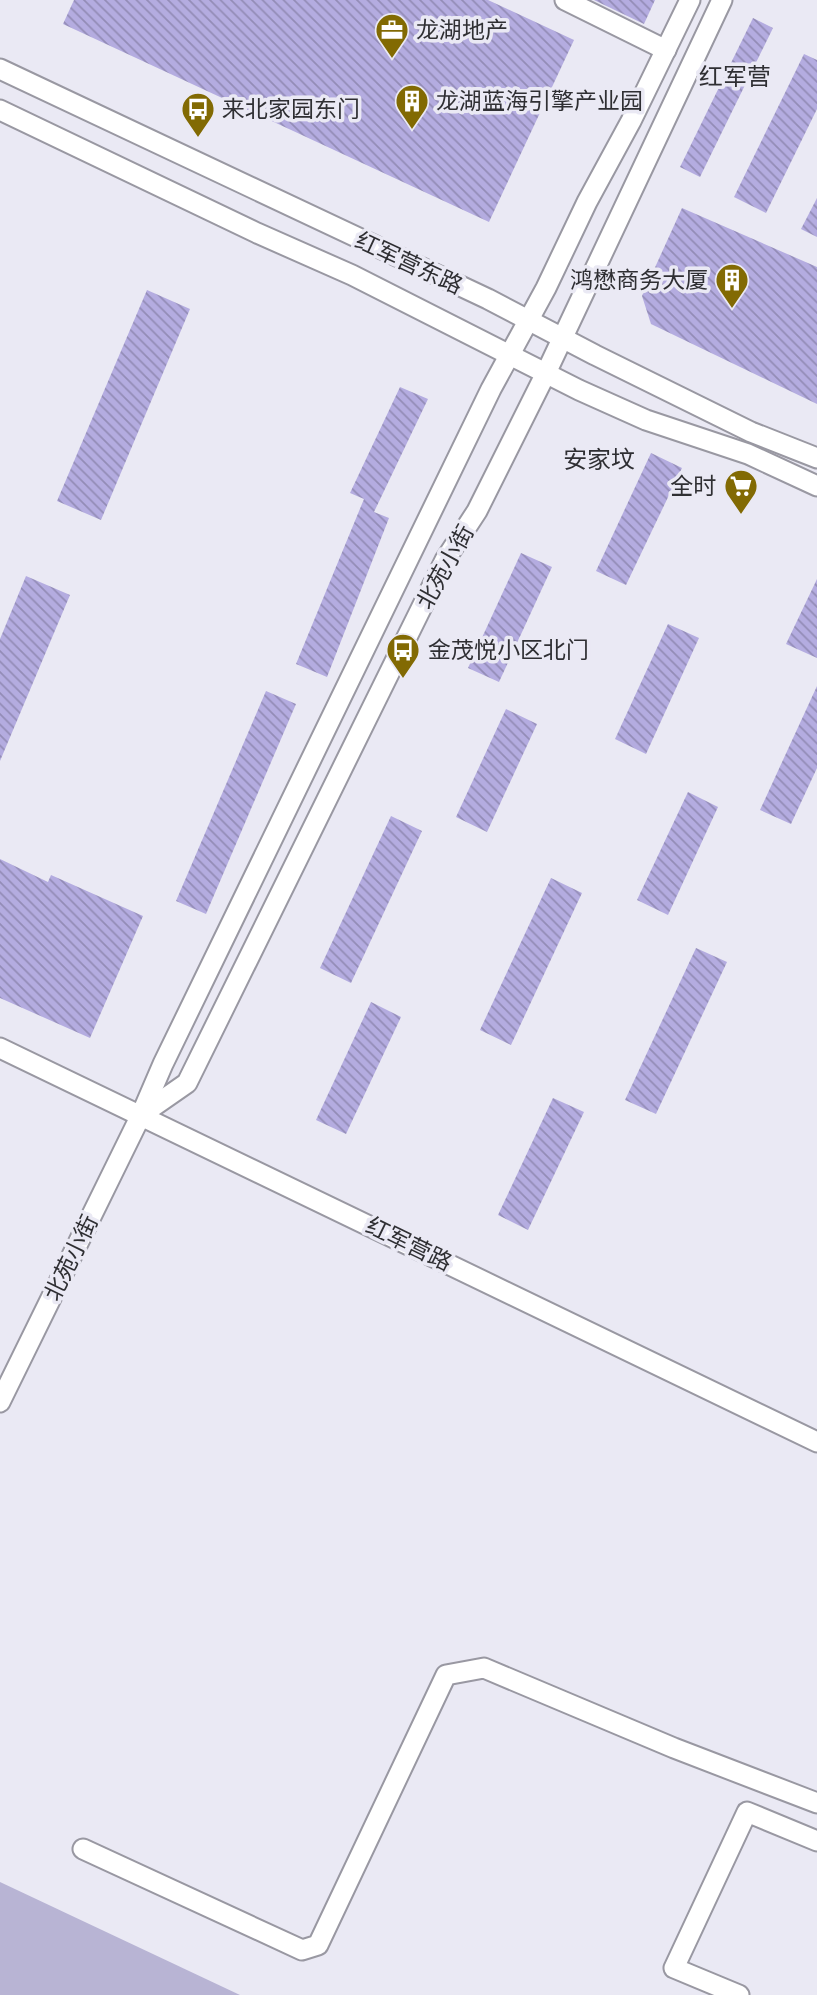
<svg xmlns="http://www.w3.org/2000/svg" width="817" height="1995" viewBox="0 0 817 1995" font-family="Arial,'Noto Sans SC',sans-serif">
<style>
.green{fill:#b8b4d4}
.building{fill:url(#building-back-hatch)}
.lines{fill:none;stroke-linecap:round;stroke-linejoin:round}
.minor-casing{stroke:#9998a2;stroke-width:23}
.minor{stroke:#fff;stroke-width:19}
.labels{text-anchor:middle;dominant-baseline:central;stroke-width:7;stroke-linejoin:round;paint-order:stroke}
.poi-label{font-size:23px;fill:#2f2f33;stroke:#eae9f4;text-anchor:start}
.street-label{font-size:23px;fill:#2f2f33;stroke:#eae9f4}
.neighbourhood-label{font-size:24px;fill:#2f2f33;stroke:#eae9f4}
</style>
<defs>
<pattern id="building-back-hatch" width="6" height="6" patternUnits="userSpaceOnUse" patternTransform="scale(1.75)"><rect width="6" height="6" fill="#b4ace0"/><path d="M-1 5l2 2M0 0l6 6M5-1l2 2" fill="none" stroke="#938cb6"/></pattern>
</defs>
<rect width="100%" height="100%" fill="#eae9f4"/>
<polygon class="green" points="0,1882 240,1995 0,1995"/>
<g class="building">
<polygon points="74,0 488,0 574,40 489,222 63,24"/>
<polygon points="594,0 655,0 644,24"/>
<polygon points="753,18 773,28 700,177 680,167"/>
<polygon points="804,54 817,60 817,109 766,213 734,197"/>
<polygon points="817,198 817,237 801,229"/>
<polygon points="682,208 817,267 817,404 651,324 642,296"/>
<polygon points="147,290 190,309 101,520 57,501"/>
<polygon points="400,387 428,399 374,512 389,518 327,677 296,664 364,499 350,493"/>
<polygon points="651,453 682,468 626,585 596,571"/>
<polygon points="521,553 552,567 499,682 468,668"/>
<polygon points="26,576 70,595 0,761 0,639"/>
<polygon points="817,579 817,658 786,644"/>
<polygon points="668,624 699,638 646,754 615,739"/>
<polygon points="817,686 817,768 791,824 760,810"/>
<polygon points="266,691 296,704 206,914 176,901"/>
<polygon points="506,709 537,724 487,832 456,817"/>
<polygon points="688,792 718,807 668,915 637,900"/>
<polygon points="391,816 422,831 351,983 320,968"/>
<polygon points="0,859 48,882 51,875 143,916 90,1038 0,998"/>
<polygon points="551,878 582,893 511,1045 480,1030"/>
<polygon points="696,948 727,962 656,1114 625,1100"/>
<polygon points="371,1002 401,1017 346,1134 316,1120"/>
<polygon points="553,1098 584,1112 528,1230 498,1215"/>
</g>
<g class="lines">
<defs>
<g id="minor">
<polyline points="565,0 666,50"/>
<polyline points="0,69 488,299 595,355 751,432 817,458"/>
<polyline points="0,110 257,233 352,275 579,390 646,420 748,454 817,486"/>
<polyline points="0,1048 817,1442"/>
<polyline points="141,1115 187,1083 445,560 477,511 546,373 722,0"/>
<polyline points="0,1402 141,1115 163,1064 491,389 546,288 587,202 631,121 690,0"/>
<polyline points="83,1849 302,1950 318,1945 446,1675 484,1668 674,1748 817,1803"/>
<polyline points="739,1995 674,1968 747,1812 817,1841"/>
</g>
</defs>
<use href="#minor" class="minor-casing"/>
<use href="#minor" class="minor"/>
</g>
<defs>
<symbol id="office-pin" viewBox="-11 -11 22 30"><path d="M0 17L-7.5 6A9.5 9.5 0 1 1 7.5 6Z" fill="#826a03" stroke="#eae9f4"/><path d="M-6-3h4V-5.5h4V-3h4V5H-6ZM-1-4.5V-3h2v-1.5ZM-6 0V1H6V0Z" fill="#fff"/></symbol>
<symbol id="building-pin" viewBox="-11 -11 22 30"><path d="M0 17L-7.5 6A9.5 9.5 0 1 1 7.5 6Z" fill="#826a03" stroke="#eae9f4"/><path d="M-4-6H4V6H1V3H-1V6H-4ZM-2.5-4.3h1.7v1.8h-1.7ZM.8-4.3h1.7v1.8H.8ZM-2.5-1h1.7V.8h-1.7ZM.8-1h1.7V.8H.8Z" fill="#fff"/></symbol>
<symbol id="bus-pin" viewBox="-11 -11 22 30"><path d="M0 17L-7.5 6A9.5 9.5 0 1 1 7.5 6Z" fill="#826a03" stroke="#eae9f4"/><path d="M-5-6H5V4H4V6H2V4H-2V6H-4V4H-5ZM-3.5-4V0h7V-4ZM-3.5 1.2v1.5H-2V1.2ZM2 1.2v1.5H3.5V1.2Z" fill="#fff"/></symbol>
<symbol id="supermarket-pin" viewBox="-11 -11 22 30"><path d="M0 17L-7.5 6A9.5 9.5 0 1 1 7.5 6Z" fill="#826a03" stroke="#eae9f4"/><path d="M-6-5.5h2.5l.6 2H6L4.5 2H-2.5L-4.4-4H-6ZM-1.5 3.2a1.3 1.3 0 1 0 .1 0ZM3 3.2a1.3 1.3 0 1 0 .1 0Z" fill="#fff"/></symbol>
</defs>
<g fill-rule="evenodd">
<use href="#office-pin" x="373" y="11" width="38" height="52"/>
<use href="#building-pin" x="393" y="82" width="38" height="52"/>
<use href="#bus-pin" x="179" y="90" width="38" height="52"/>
<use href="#building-pin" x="713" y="261" width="38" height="52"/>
<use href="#supermarket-pin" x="722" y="467" width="38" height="52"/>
<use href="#bus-pin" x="384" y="631" width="38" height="52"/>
</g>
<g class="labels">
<g class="poi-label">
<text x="416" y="30">龙湖地产</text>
<text x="436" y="101">龙湖蓝海引擎产业园</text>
<text x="222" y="109">来北家园东门</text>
<text x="708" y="280" text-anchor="end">鸿懋商务大厦</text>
<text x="716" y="486" text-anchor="end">全时</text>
<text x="428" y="650">金茂悦小区北门</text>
</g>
<g class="street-label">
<text transform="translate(409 263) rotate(25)">红军营东路</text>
<text transform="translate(445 567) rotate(-61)">北苑小街</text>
<text transform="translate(409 1244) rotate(26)">红军营路</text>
<text transform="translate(71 1258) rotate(-64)">北苑小街</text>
</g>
<g class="neighbourhood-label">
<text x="735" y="76">红军营</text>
<text x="599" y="459">安家坟</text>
</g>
</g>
</svg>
